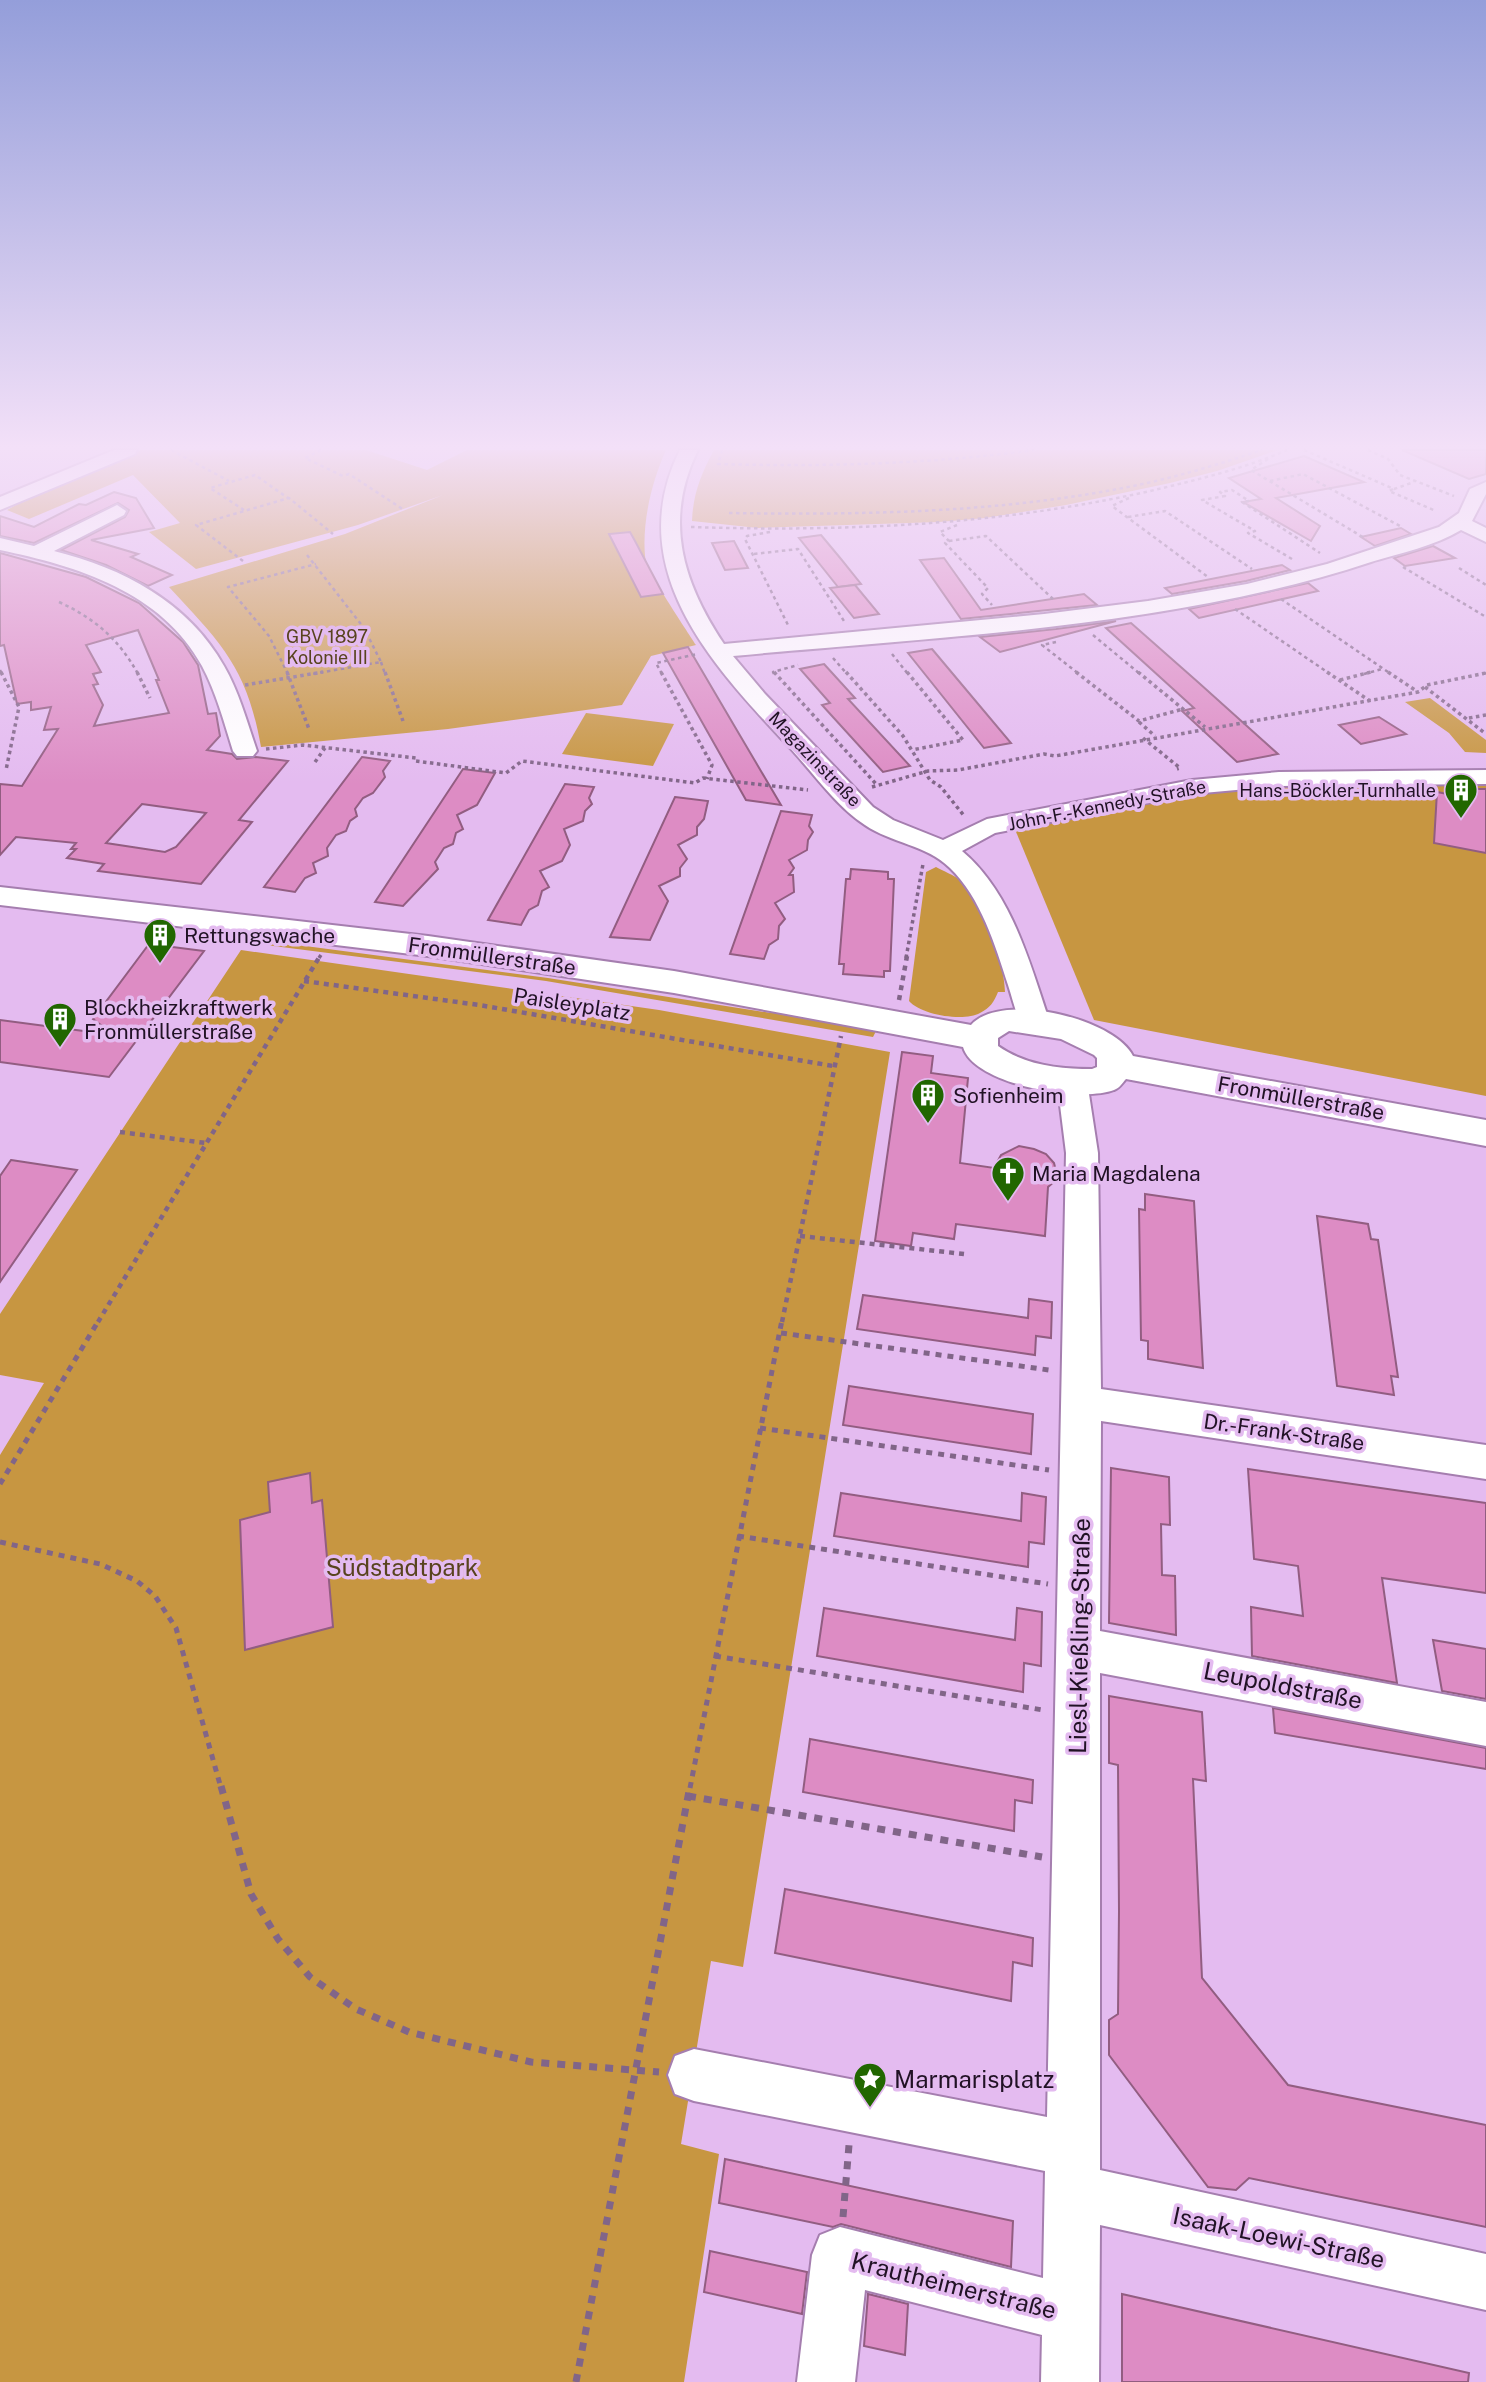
<svg xmlns="http://www.w3.org/2000/svg" width="1486" height="2382" viewBox="0 0 1486 2382" font-family="'Public Sans',sans-serif">
<style>
.green{fill:#c79641}
.building{fill:#dd8cc4;stroke:#925d81;stroke-width:2;fill-rule:evenodd}
.lines{fill:none;stroke-linecap:round;stroke-linejoin:round}
.minor-casing{stroke:#a57eaf;stroke-width:4}
.major-casing{stroke:#a57eaf;stroke-width:4}
.path-far4{stroke:#816588;stroke-width:2.5;stroke-dasharray:3.5 3.5;stroke-linecap:butt}
.path-far3{stroke:#816588;stroke-width:3.5;stroke-dasharray:3.5 3.5;stroke-linecap:butt}
.path-far2{stroke:#816588;stroke-width:4.5;stroke-dasharray:5 5;stroke-linecap:butt}
.path-far1{stroke:#816588;stroke-width:5;stroke-dasharray:6 6;stroke-linecap:butt}
.path{stroke:#816588;stroke-width:7;stroke-dasharray:8 8;stroke-linecap:butt}
.minor{fill:#fff;fill-rule:evenodd}
.major{fill:#fff;fill-rule:evenodd}
.labels{text-anchor:middle;dominant-baseline:central;stroke-width:7;stroke-linejoin:round;paint-order:stroke}
.far-park-label{font-size:18px;fill:#58431e;stroke:#e4bbf0}
.far-street-label{font-size:18px;fill:#211225;stroke:#e4bbf0}
.far-poi-label{font-size:18px;fill:#211225;stroke:#e4bbf0;text-anchor:end}
.poi-label{font-size:21px;fill:#211225;stroke:#e4bbf0;text-anchor:start}
.street-label{font-size:21px;fill:#211225;stroke:#e4bbf0}
.near-park-label{font-size:24px;fill:#58431e;stroke:#e4bbf0}
.near-street-label{font-size:24px;fill:#211225;stroke:#e4bbf0}
.near-poi-label{font-size:24px;fill:#211225;stroke:#e4bbf0;text-anchor:start}
</style>
<rect width="100%" height="100%" fill="#e4bbf0"/>
<g class="green">
<path d="M 141,450 L 366,450 L 427,470 L 467,450 L 666,450 C 652,481 642,521 645,556 C 646,571 686,629 696,645 L 651,656 L 622,705 L 448,729 L 261,747 C 247,668 222,644 169,587 L 345,534 L 443,495 L 358,525 L 196,569 L 149,532 L 180,523 L 133,475 L 29,519 L 7,510 L 45,489 Z"/>
<path d="M 714,450 L 1278,450 L 1217,471 L 1170,483 L 1066,505 L 985,518 L 939,522 L 758,528 L 692,521 C 693,494 701,474 714,450 Z"/>
<polygon points="1430,698 1486,740 1486,753 1465,752 1449,733 1405,702"/>
<polygon points="586,713 674,724 653,766 562,754"/>
<polygon points="1318,785 1486,785 1486,1096 1094,1020 1014,827 1219,791"/>
<path d="M 936,867 C 943,871 954,875 960,880 C 985,904 1004,959 1005,992 L 998,992 C 994,1002 990,1008 980,1013 C 964,1022 921,1015 909,1001 L 926,872 Z"/>
<polygon points="237,937 548,978 771,1013 777,1010 876,1031 873,1037 546,981 235,941"/>
<polygon points="241,950 659,1010 890,1052 743,1967 711,1961 681,2144 719,2154 684,2382 0,2382 0,1455 44,1383 0,1375 0,1314"/>
</g>
<g class="building">
<polygon points="1402,450 1486,450 1486,474 1469,479"/>
<polygon points="1304,456 1364,482 1276,498 1320,526 1311,541 1243,502 1261,499 1229,478"/>
<polygon points="114,492 136,498 154,528 91,540 138,554 131,557 172,575 148,586 106,565 61,550 125,517 129,510 118,503 34,543 0,536 0,516 34,527 79,504 86,505"/>
<polygon points="1401,528 1411,534 1375,546 1361,537"/>
<polygon points="630,532 635,541 663,594 641,597 609,534"/>
<polygon points="821,535 841,559 861,584 838,587 799,538"/>
<polygon points="734,541 748,568 725,570 712,543"/>
<polygon points="1433,546 1455,558 1405,566 1394,558"/>
<path d="M 0,553 L 86,577 L 139,603 L 183,642 L 198,665 L 208,714 L 216,713 L 220,736 L 207,750 L 232,754 L 237,759 L 256,757 L 288,761 L 239,820 L 252,822 L 201,884 L 98,871 L 104,864 L 67,858 L 76,849 L 71,849 L 76,843 L 16,837 L 0,855 L 0,784 L 22,786 L 58,729 L 44,730 L 51,707 L 31,710 L 31,702 L 17,704 L 4,645 L 0,646 ZM 138,630 L 159,680 L 156,680 L 169,713 L 94,726 L 103,705 L 93,685 L 98,684 L 93,674 L 101,672 L 86,645 ZM 142,804 L 206,813 L 176,847 L 165,852 L 106,843 Z"/>
<polygon points="944,558 981,610 1084,594 1097,605 961,619 920,560"/>
<polygon points="1282,565 1290,570 1246,581 1172,594 1165,588"/>
<polygon points="1308,583 1318,591 1199,618 1189,609"/>
<polygon points="855,585 879,614 854,618 830,588"/>
<polygon points="1116,621 1000,652 980,637 1056,629"/>
<polygon points="1131,623 1199,683 1278,754 1237,762 1182,711 1194,708 1106,628"/>
<polygon points="688,647 735,727 781,805 746,800 663,653"/>
<polygon points="932,649 958,680 1011,743 984,748 908,653"/>
<polygon points="824,664 855,698 848,699 910,766 883,772 822,705 830,703 800,669"/>
<polygon points="1379,717 1406,734 1361,744 1339,725"/>
<polygon points="362,757 390,761 383,771 385,777 373,793 363,798 355,809 357,816 350,821 346,831 336,835 327,848 328,856 313,863 316,873 305,878 295,892 264,887"/>
<polygon points="463,769 495,773 477,805 457,815 463,829 456,833 453,844 444,848 435,862 438,869 403,906 375,902"/>
<polygon points="565,784 594,787 589,798 592,804 585,811 583,821 564,829 570,845 562,861 540,871 549,887 542,891 538,905 529,910 521,925 488,920"/>
<polygon points="1458,789 1486,789 1486,853 1434,843 1437,792 1458,796"/>
<polygon points="675,797 708,801 704,819 697,827 697,835 678,845 687,859 680,868 680,876 659,886 668,901 650,940 610,937"/>
<polygon points="781,811 812,815 809,826 813,832 808,840 807,850 789,860 794,868 789,875 793,875 794,892 775,903 785,919 779,926 778,939 769,945 764,959 730,954"/>
<polygon points="851,869 888,872 888,879 894,879 890,971 884,971 884,977 843,974 844,964 839,964 846,879 850,879"/>
<polygon points="149,944 204,951 109,1077 0,1062 0,1020 114,1035 93,1019"/>
<polygon points="902,1052 933,1056 931,1073 968,1078 960,1163 994,1168 1001,1155 1019,1146 1034,1149 1046,1154 1054,1163 1057,1175 1055,1181 1048,1187 1045,1236 956,1224 954,1239 913,1233 911,1246 875,1241"/>
<polygon points="11,1160 77,1170 0,1282 0,1176"/>
<polygon points="1145,1194 1194,1201 1203,1368 1148,1359 1148,1341 1141,1340 1139,1209 1145,1210"/>
<polygon points="1317,1216 1368,1224 1371,1239 1378,1240 1398,1377 1391,1376 1394,1395 1337,1386"/>
<polygon points="863,1295 1028,1318 1029,1299 1052,1302 1051,1338 1036,1336 1035,1355 857,1329"/>
<polygon points="849,1386 1033,1414 1031,1454 843,1425"/>
<polygon points="1111,1468 1169,1477 1170,1525 1161,1524 1162,1575 1175,1576 1176,1635 1109,1623"/>
<polygon points="1248,1469 1486,1503 1486,1593 1382,1578 1397,1683 1252,1656 1251,1607 1303,1616 1298,1566 1254,1559"/>
<polygon points="310,1473 312,1503 322,1500 333,1627 245,1650 240,1520 270,1512 268,1482"/>
<polygon points="841,1493 1021,1521 1022,1493 1046,1497 1044,1544 1029,1542 1028,1567 834,1536"/>
<polygon points="824,1608 1015,1640 1017,1608 1042,1612 1041,1666 1024,1663 1023,1692 817,1656"/>
<polygon points="1433,1640 1486,1649 1486,1699 1442,1691"/>
<polygon points="1109,1696 1202,1712 1206,1781 1193,1779 1202,1978 1288,2085 1486,2125 1486,2227 1249,2178 1236,2190 1208,2187 1109,2055 1109,2020 1118,2014 1119,1911 1118,1765 1109,1763"/>
<polygon points="1273,1708 1486,1748 1486,1769 1275,1733"/>
<polygon points="810,1739 1033,1780 1032,1803 1015,1800 1014,1831 803,1792"/>
<polygon points="785,1889 1033,1938 1032,1966 1013,1962 1011,2001 775,1953"/>
<polygon points="725,2159 1013,2221 1011,2267 841,2224 833,2227 719,2203"/>
<polygon points="710,2251 807,2272 802,2314 704,2292"/>
<polygon points="868,2294 908,2304 905,2355 864,2346"/>
<polygon points="1122,2294 1469,2373 1468,2382 1122,2382"/>
</g>
<g class="lines">
<defs>
<g id="minor">
<polygon points="114,450 137,450 135,454 0,510 0,497"/>
<path d="M 680,450 L 698,450 C 663,520 683,583 724,644 L 1044,614 L 1148,601 L 1247,584 L 1327,564 L 1439,527 L 1459,513 L 1470,489 L 1486,482 L 1486,494 L 1472,521 L 1486,528 L 1486,542 L 1461,530 C 1435,546 1400,553 1371,562 C 1172,628 942,636 733,656 L 765,694 L 873,807 L 893,820 L 943,840 L 987,819 L 1192,780 L 1279,772 L 1486,770 L 1486,784 L 1279,786 L 1192,794 L 995,833 L 962,851 C 1012,893 1030,964 1050,1023 L 1045,1030 L 1035,1033 L 1025,1030 C 1016,1017 1013,1000 1008,985 C 995,945 981,898 950,868 C 927,845 891,843 865,825 C 836,806 815,775 791,749 C 715,668 620,570 680,450 Z"/>
<path d="M 117,505 L 126,511 L 124,515 L 54,551 C 123,568 188,602 224,666 C 239,692 247,722 257,751 L 253,756 L 237,756 L 233,751 C 224,722 216,692 202,666 C 162,592 77,566 0,550 L 0,538 L 34,546 Z"/>
<polygon points="1072,1070 1083,1073 1087,1081 1098,1153 1101,1389 1486,1445 1486,1479 1101,1421 1100,1631 1486,1702 1486,1746 1100,1673 1100,2170 1486,2254 1486,2310 1100,2225 1099,2382 1041,2382 1042,2335 865,2290 855,2382 797,2382 812,2255 820,2235 840,2227 1043,2278 1045,2171 694,2101 675,2094 668,2075 675,2056 694,2049 1047,2117 1066,1153 1057,1081 1061,1073"/>
</g>
<path id="major" d="M 0,887 L 428,936 L 674,971 L 971,1025 C 1001,991 1114,1018 1133,1056 L 1486,1120 L 1486,1146 L 1126,1079 C 1122,1083 1120,1088 1114,1090 C 1081,1103 974,1085 963,1047 L 674,993 L 428,956 L 0,905 ZM 1009,1031 L 1061,1039 L 1094,1055 L 1097,1058 L 1097,1067 L 1092,1069 C 1059,1069 1025,1065 998,1046 L 998,1038 Z"/>
</defs>
<use href="#minor" class="minor-casing"/>
<use href="#major" class="major-casing"/>
<g class="path-far4">
<polyline points="171,450 229,481"/>
<polyline points="321,450 305,458 343,476 349,474 404,510"/>
<path d="M 722,450 L 718,464 C 824,467 929,464 1034,450"/>
<polyline points="1304,450 1394,489 1414,482"/>
<polyline points="1368,450 1388,459 1400,475 1454,496"/>
<polyline points="1268,459 1251,470 1366,539"/>
<polyline points="1270,481 1303,474 1400,526"/>
<polyline points="1393,489 1389,491 1436,511"/>
<polyline points="1129,498 1112,506 1208,577"/>
<polyline points="244,510 210,488 255,475 288,498"/>
<path d="M 729,513 C 864,515 1000,513 1133,486 C 1177,477 1220,464 1262,450"/>
<polyline points="1128,517 1165,511 1252,569"/>
<polyline points="957,525 940,532 949,541 945,543 988,588 982,594 992,605"/>
<path d="M 691,527 C 846,532 999,525 1150,491 C 1196,480 1243,469 1287,450"/>
<polyline points="770,532 747,536 745,539 788,625"/>
<polyline points="949,541 986,536 1053,599"/>
<polyline points="754,554 798,549 844,621"/>
<polyline points="307,555 364,628 381,662 312,674"/>
<polyline points="1292,559 1248,533 1255,531 1202,500 1225,496 1220,492 1232,490 1249,501 1242,502 1320,553"/>
<polyline points="243,561 196,525 289,498 333,534"/>
<polyline points="1403,567 1486,617"/>
<polyline points="1459,568 1486,585"/>
<polyline points="1281,599 1391,674"/>
<path d="M 59,602 C 94,618 119,639 138,674"/>
<polyline points="1235,609 1330,674"/>
<polyline points="1093,635 1140,674"/>
<polyline points="1056,642 1042,645 1079,674"/>
<polyline points="892,654 908,674"/>
<polyline points="833,658 847,674"/>
<polyline points="381,662 385,674"/>
<polyline points="0,670 2,674"/>
<polyline points="288,674 269,636 228,587 316,564"/>
<polyline points="662,674 656,663 697,654"/>
<polyline points="774,674 773,672 798,665"/>
<polyline points="1364,674 1382,669"/>
<polyline points="1483,674 1486,673"/>
</g>
<g class="path-far3">
<polyline points="1,672 19,707 6,770"/>
<polyline points="137,672 150,698"/>
<polyline points="287,672 309,729"/>
<polyline points="385,672 403,721"/>
<polyline points="661,672 712,765 707,779"/>
<polyline points="774,672 877,785"/>
<polyline points="846,672 903,736 930,780 941,787 965,817"/>
<polyline points="907,672 963,740 912,750"/>
<polyline points="1076,672 1139,721 1183,709"/>
<polyline points="1138,672 1205,727"/>
<polyline points="1327,672 1370,701"/>
<polyline points="1388,672 1418,692"/>
<polyline points="1340,680 1371,672"/>
<polyline points="245,685 323,672"/>
<polyline points="1425,687 1486,734"/>
<polyline points="1469,718 1486,715"/>
<polyline points="1139,722 1155,736"/>
<polyline points="1143,738 1180,768 1177,769"/>
<polyline points="266,749 303,745 416,758 416,761 506,773 522,761 695,783 703,778 808,790"/>
<polyline points="315,762 325,748"/>
<polyline points="872,787 928,771 958,770 1044,754 1055,756 1418,692 1427,685 1486,673"/>
<polyline points="319,958 321,955"/>
<polyline points="906,958 923,864"/>
</g>
<g class="path-far2">
<polyline points="304,981 479,1005 833,1066"/>
<polyline points="899,1000 907,956"/>
<polyline points="120,1132 206,1143"/>
<polyline points="800,1236 964,1254"/>
<polyline points="98,1322 320,956"/>
<polyline points="782,1322 841,1036"/>
</g>
<g class="path-far1">
<polyline points="781,1333 1049,1370"/>
<polyline points="760,1428 1049,1470"/>
<polyline points="0,1484 99,1320"/>
<polyline points="738,1536 1048,1584"/>
<polyline points="0,1542 100,1564 137,1581 155,1596 176,1628 221,1788"/>
<polyline points="715,1656 1043,1710"/>
<polyline points="690,1788 782,1320"/>
</g>
<g class="path">
<polyline points="221,1786 251,1894 278,1939 310,1977 356,2009 409,2032 531,2062 659,2072"/>
<polyline points="688,1796 1042,1857"/>
<polyline points="843,2217 849,2145"/>
<polyline points="576,2382 690,1786"/>
</g>
<use href="#minor" class="minor"/>
<use href="#major" class="major"/>
</g>
<linearGradient id="sky" x2="0" y2="1"><stop stop-color="#949eda"/><stop offset="0.57" stop-color="#f3e0f8"/><stop offset="1" stop-color="#f3e0f8" stop-opacity="0"/></linearGradient>
<rect width="1486" height="784" fill="url(#sky)"/>
<defs>
<symbol id="building-pin" viewBox="-11 -11 22 30"><path d="M0 17L-7.5 6A9.5 9.5 0 1 1 7.5 6Z" fill="#216700" stroke="#e4bbf0"/><path d="M-4-6H4V6H1V3H-1V6H-4ZM-2.5-4.3h1.7v1.8h-1.7ZM.8-4.3h1.7v1.8H.8ZM-2.5-1h1.7V.8h-1.7ZM.8-1h1.7V.8H.8Z" fill="#fff"/></symbol>
<symbol id="church-pin" viewBox="-11 -11 22 30"><path d="M0 17L-7.5 6A9.5 9.5 0 1 1 7.5 6Z" fill="#216700" stroke="#e4bbf0"/><path d="M-1.2-6h2.4v3.5h3.3v2.4h-3.3V6h-2.4V-.1h-3.3v-2.4h3.3Z" fill="#fff"/></symbol>
<symbol id="sight-pin" viewBox="-11 -11 22 30"><path d="M0 17L-7.5 6A9.5 9.5 0 1 1 7.5 6Z" fill="#216700" stroke="#e4bbf0"/><path d="M0-6L1.8-2.2L6-1.7L2.9 1.2L3.7 5.4L0 3.3L-3.7 5.4L-2.9 1.2L-6-1.7L-1.8-2.2Z" fill="#fff"/></symbol>
</defs>
<g fill-rule="evenodd">
<use href="#building-pin" x="1442" y="771" width="38" height="52"/>
<use href="#building-pin" x="141" y="916" width="38" height="52"/>
<use href="#building-pin" x="41" y="1000" width="38" height="52"/>
<use href="#building-pin" x="909" y="1076" width="38" height="52"/>
<use href="#church-pin" x="989" y="1154" width="38" height="52"/>
<use href="#sight-pin" x="851" y="2060" width="38" height="52"/>
</g>
<g class="labels">
<g class="far-park-label">
<text x="327" y="636">GBV 1897<tspan x="327" dy="21">Kolonie III</tspan></text>
</g>
<g class="far-street-label">
<text transform="translate(815 759) rotate(46)">Magazinstraße</text>
<text transform="translate(1107 805) rotate(-11)">John-F.-Kennedy-Straße</text>
</g>
<g class="far-poi-label">
<text x="1436" y="790">Hans-Böckler-Turnhalle</text>
</g>
<g class="poi-label">
<text x="184" y="935">Rettungswache</text>
<text x="84" y="1007">Blockheizkraftwerk<tspan x="84" dy="24">Fronmüllerstraße</tspan></text>
<text x="953" y="1095">Sofienheim</text>
<text x="1032" y="1173">Maria Magdalena</text>
</g>
<g class="street-label">
<text transform="translate(492 956) rotate(8)">Fronmüllerstraße</text>
<text transform="translate(572 1004) rotate(9)">Paisleyplatz</text>
<text transform="translate(1301 1098) rotate(10)">Fronmüllerstraße</text>
<text transform="translate(1284 1432) rotate(8)">Dr.-Frank-Straße</text>
</g>
<g class="near-park-label">
<text x="402" y="1567">Südstadtpark</text>
</g>
<g class="near-street-label">
<text transform="translate(1079 1636) rotate(-89)">Liesl-Kießling-Straße</text>
<text transform="translate(1283 1685) rotate(11)">Leupoldstraße</text>
<text transform="translate(1279 2237) rotate(12)">Isaak-Loewi-Straße</text>
<text transform="translate(954 2285) rotate(14)">Krautheimerstraße</text>
</g>
<g class="near-poi-label">
<text x="894" y="2079">Marmarisplatz</text>
</g>
</g>
</svg>
